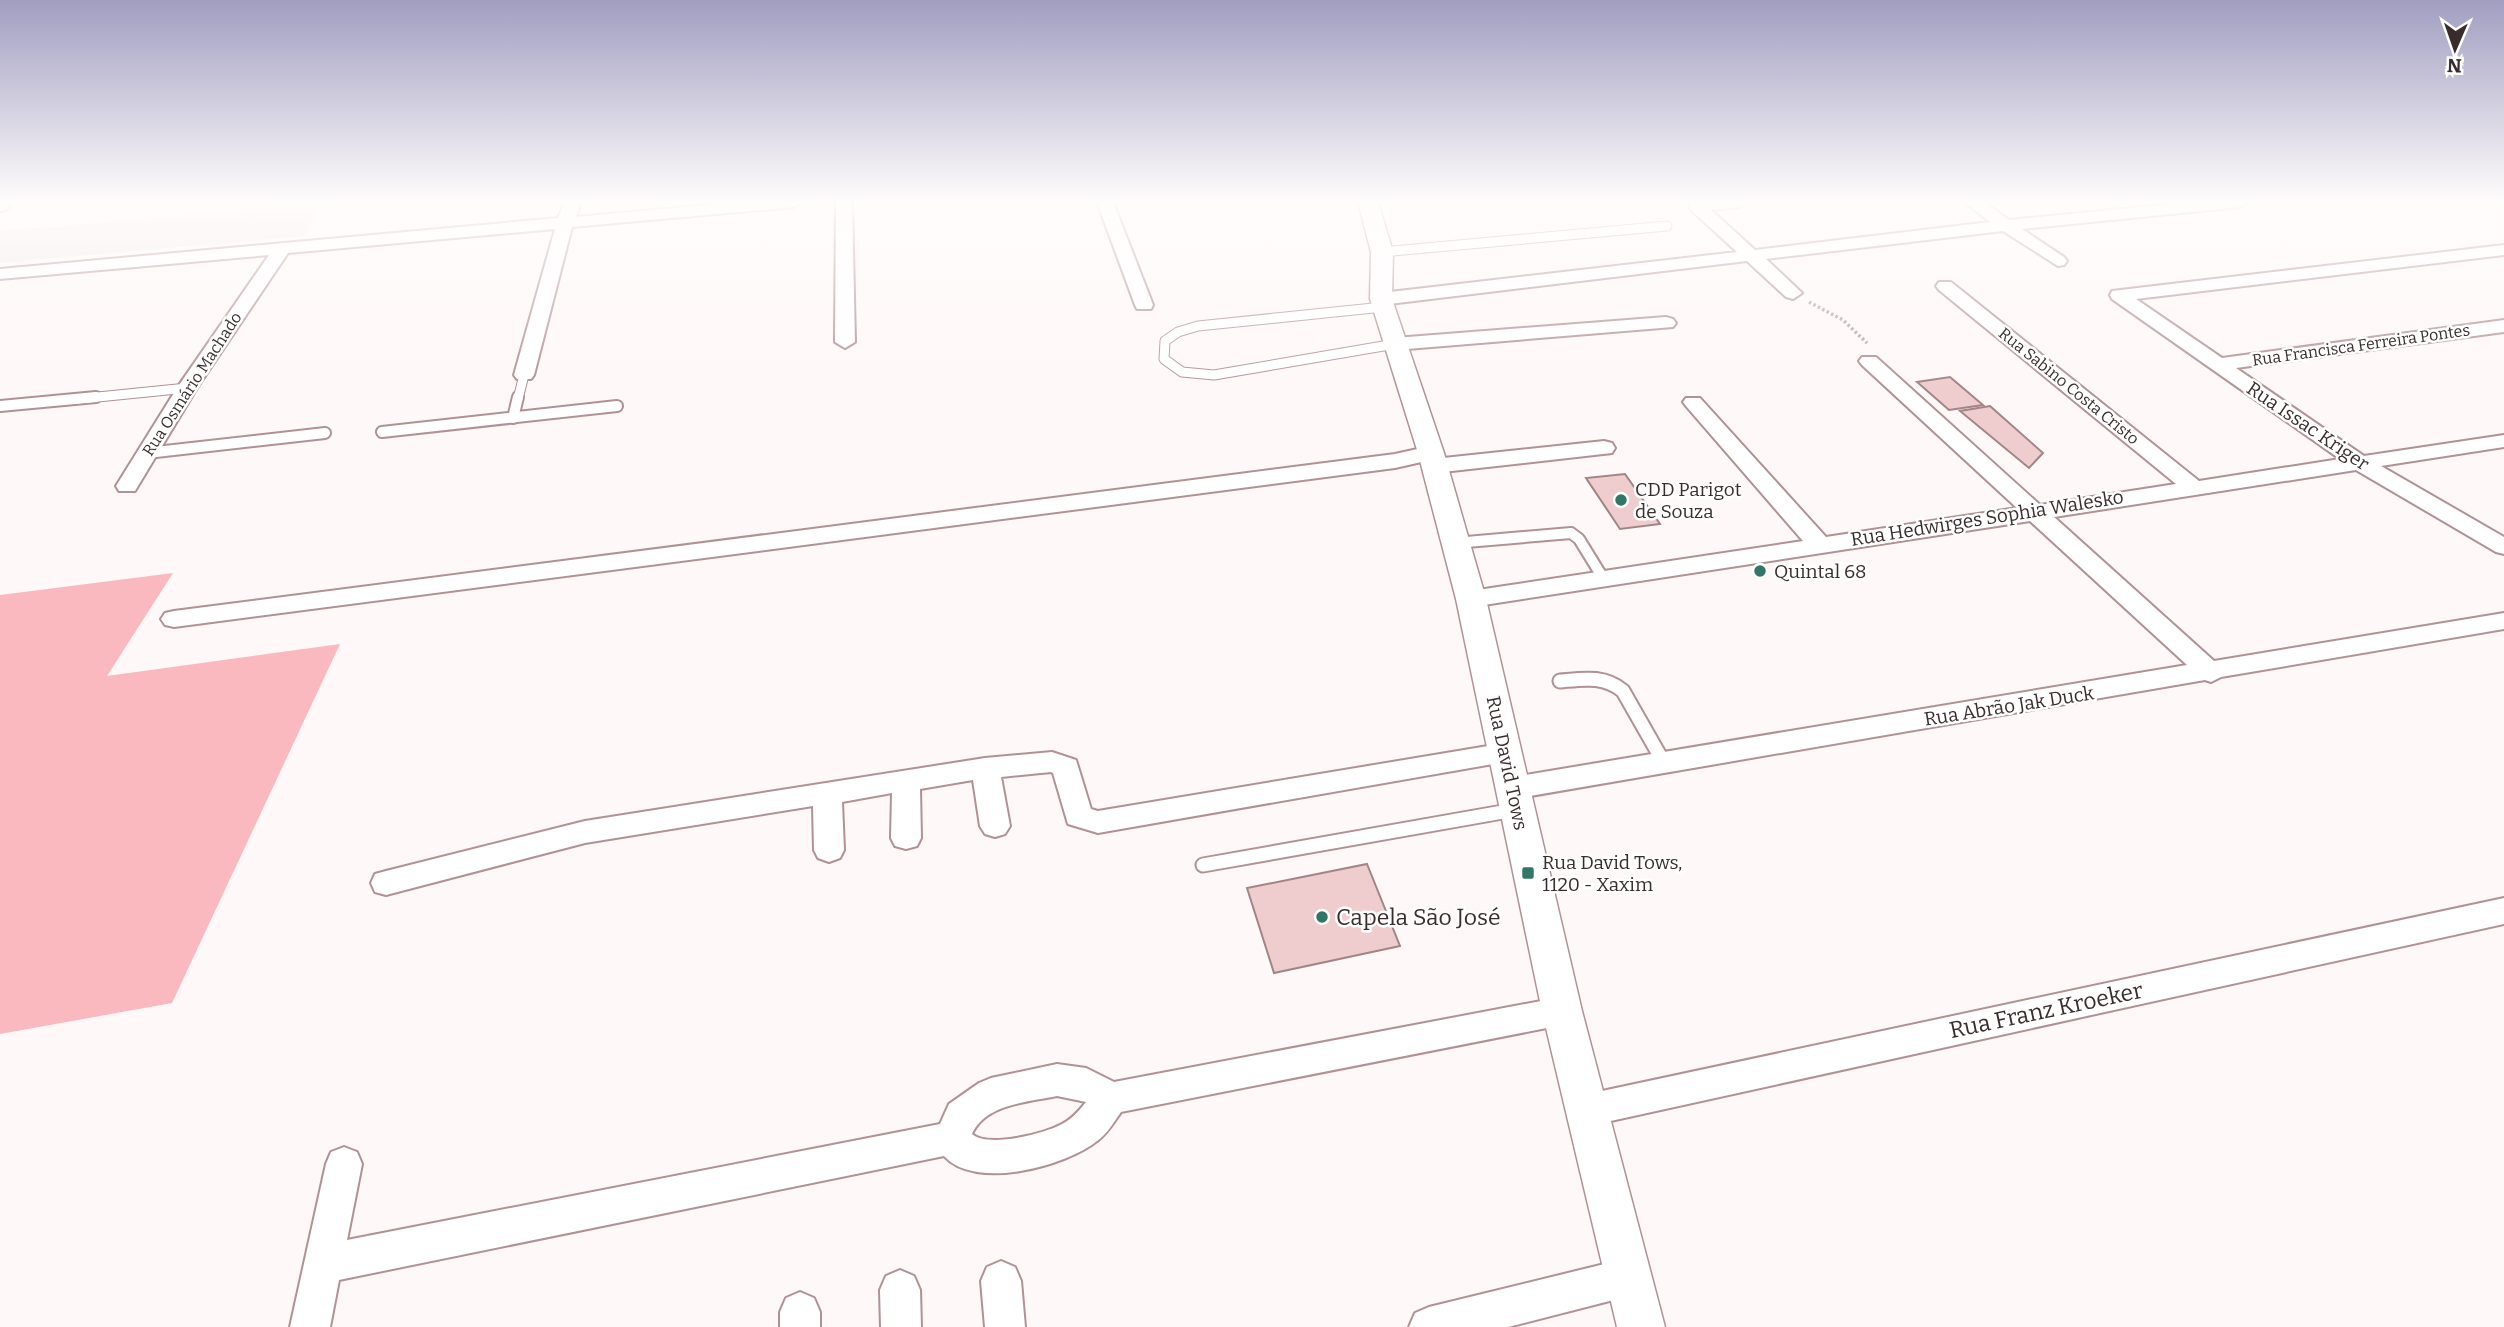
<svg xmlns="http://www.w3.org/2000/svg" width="2504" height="1327" viewBox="0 0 2504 1327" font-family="Bitter,serif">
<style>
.built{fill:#f1e8e9}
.green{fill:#fab9bf}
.building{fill:#efcdcf;stroke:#a38486;stroke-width:2}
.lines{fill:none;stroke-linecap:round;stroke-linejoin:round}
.service-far2-casing{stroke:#b29194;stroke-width:11}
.service-far1-casing{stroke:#b29194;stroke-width:14}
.service-casing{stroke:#b29194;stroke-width:17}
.minor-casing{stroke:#b29194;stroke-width:4}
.tertiary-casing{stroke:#b29194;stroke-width:3}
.path{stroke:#aea4a5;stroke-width:3.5;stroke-dasharray:2.5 2.5;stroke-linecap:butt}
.service-far2{stroke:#fff;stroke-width:9}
.service-far1{stroke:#fff;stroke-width:10}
.service{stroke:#fff;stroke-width:13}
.minor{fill:#fff;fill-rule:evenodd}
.tertiary{fill:#fff;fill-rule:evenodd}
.poi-dot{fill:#327668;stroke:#fff;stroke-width:2.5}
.labels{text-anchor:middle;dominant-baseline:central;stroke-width:5;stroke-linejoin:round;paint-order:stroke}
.far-street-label{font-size:16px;fill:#392c2d;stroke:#fff}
.street-label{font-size:19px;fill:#392c2d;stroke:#fff}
.poi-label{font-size:19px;fill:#392c2d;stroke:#fff;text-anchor:start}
.near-poi-label{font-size:23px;fill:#392c2d;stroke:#fff;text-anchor:start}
.near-street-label{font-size:23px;fill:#392c2d;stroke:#fff}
</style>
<rect width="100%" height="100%" fill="#fff8f8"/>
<polygon class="built" points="323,203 304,236 0,263 0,231"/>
<polygon class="green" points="173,573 107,676 340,644 172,1003 0,1034 0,595"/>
<g class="building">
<polygon points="1950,377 1983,405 1949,410 1917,382"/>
<polygon points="1990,406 2043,453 2029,468 1960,411"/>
<polygon points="1625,474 1660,524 1620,529 1586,478"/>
<polygon points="1367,864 1400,946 1274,973 1247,888"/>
</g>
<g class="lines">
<defs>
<g id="service-far2">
<polyline points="1382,252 1667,226"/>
<polyline points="1383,307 1198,326 1178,332 1165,341 1164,359 1182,372 1214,375 1395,344"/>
<polyline points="78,399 187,388"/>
<polyline points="518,399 524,375"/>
</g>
<g id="service-far1">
<polyline points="0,406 96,397"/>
<polyline points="513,418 518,397"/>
<polyline points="382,432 617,406"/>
<polyline points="147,453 325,433"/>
<polyline points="1455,543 1571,533 1579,539 1603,578"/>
</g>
<g id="service">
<path d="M 1560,681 C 1583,679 1604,675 1623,691 L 1664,763"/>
<polyline points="1203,865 1514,810"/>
</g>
<g id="minor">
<polygon points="0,202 12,202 6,210 0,211"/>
<polygon points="565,202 581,202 576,217 742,202 802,202 794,207 572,227 534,375 531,379 517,379 514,375 555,229 288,253 197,388 138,486 135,491 119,491 116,486 177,388 269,255 0,279 0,269 558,218"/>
<polygon points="836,202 852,202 855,342 845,348 835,342"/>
<polygon points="1097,202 1113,202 1153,305 1151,309 1137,309 1135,305"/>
<polygon points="1691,202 1747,202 1739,207 1711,210 1755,250 1990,222 1964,202 1983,202 2009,220 2192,202 2248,202 2240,207 2022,229 2064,257 2067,261 2064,265 2058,266 2003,231 1766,259 1802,293 1793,299 1786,297 1747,261 1381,305 1372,299 1381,293 1737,252 1691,210 1689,206"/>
<polygon points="2504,245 2504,255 2136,299 2222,358 2504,320 2504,332 2236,368 2364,456 2504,435 2504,447 2381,466 2504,537 2504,554 2496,552 2356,470 2054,517 2214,661 2504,613 2504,629 2221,677 2211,682 2205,680 1513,799 1503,796 1499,788 1503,780 1513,777 2187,665 2030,521 1471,607 1462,605 1459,599 1462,593 1471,591 1803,541 1686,406 1683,402 1686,398 1700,398 1826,537 2017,508 1862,365 1859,361 1862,357 1876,357 2040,505 2176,484 1939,290 1936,286 1939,282 1951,282 2199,481 2340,459 2112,299 2110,295 2112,291"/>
<polygon points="1666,317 1673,319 1676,323 1673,327 1395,350 1385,344 1395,338"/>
<polygon points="1604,441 1612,443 1615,448 1612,453 1434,473 1426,471 1423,466 1426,461 1434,459"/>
<polygon points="1431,446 1439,448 1442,453 1439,458 1395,468 174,627 165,625 161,619 165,613 174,611 1395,454"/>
<polygon points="1506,743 1516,746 1520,753 1516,760 1098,833 1068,824 1053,773 1051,772 1001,777 1010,826 1005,834 995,837 985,834 980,826 973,780 920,789 921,838 917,846 906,849 895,846 891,838 892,793 842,802 844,850 840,858 829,862 818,858 814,850 813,806 585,843 386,895 375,892 371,883 375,874 386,871 585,821 985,758 1052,752 1076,760 1091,809 1098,811"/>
<polygon points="2504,898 2504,924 1588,1126 1575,1121 1570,1110 1575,1099 1588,1094"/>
<path d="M 1562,997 L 1574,1001 L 1579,1011 L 1574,1021 L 1562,1025 L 1121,1112 C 1114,1122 1107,1134 1097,1141 C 1066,1166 975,1191 944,1156 L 339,1280 L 330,1327 L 290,1327 L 326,1164 L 331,1152 L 344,1147 L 357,1152 L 362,1164 L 347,1240 L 940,1124 L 949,1104 L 979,1083 L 991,1078 L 1057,1064 L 1086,1068 L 1114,1082 ZM 1057,1096 L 1086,1102 C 1079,1111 1072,1119 1062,1124 C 1044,1134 988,1148 972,1134 C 985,1104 1028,1102 1057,1096 Z"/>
<polygon points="1629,1258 1643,1263 1649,1277 1643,1291 1629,1296 1508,1327 1409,1327 1415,1313 1429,1307"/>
<polygon points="1001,1261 1015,1267 1021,1281 1025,1327 985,1327 981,1281 987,1267"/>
<polygon points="900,1270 914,1276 920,1290 921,1327 881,1327 880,1290 886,1276"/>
<polygon points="800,1292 814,1298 820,1312 820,1327 780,1327 780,1312 786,1298"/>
</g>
<polygon id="tertiary" points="1358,202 1378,202 1393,252 1392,299 1444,453 1486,599 1582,1011 1665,1327 1617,1327 1542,1011 1456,599 1418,453 1370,299 1371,252"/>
</defs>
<use href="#service-far2" class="service-far2-casing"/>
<use href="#service-far1" class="service-far1-casing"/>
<use href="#service" class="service-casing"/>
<use href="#minor" class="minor-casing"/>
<use href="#tertiary" class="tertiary-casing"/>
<polyline class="path" points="1809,302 1843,320 1867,343"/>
<use href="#service-far2" class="service-far2"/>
<use href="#service-far1" class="service-far1"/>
<use href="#service" class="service"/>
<use href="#minor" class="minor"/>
<use href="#tertiary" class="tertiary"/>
</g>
<linearGradient id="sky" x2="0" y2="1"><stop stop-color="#a19ec1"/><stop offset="0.52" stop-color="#fffcfc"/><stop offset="1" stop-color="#fffcfc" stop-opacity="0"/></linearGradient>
<rect width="2504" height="387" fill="url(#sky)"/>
<g class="poi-dot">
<circle cx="1621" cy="500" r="7"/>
<circle cx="1760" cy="571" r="7"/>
<rect x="1521" y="866" width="14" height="14" rx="3.5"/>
<circle cx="1322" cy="917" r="7"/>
</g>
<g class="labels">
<g class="far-street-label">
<text transform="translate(2361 345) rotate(-8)">Rua Francisca Ferreira Pontes</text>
<text transform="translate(192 384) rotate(-57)">Rua Osmário Machado</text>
<text transform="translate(2069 386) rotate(39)">Rua Sabino Costa Cristo</text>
</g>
<g class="street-label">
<text transform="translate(2308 426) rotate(34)">Rua Issac Kriger</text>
<text transform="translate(1987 518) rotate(-9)">Rua Hedwirges Sophia Walesko</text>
<text transform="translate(2009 706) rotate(-9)">Rua Abrão Jak Duck</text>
<text transform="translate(1507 763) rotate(78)">Rua David Tows</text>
</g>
<g class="poi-label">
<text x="1635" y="489">CDD Parigot<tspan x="1635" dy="22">de Souza</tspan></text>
<text x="1774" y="571">Quintal 68</text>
<text x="1542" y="862">Rua David Tows,<tspan x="1542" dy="22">1120 - Xaxim</tspan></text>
</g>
<g class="near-poi-label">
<text x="1336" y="917">Capela São José</text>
</g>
<g class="near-street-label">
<text transform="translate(2046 1010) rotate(-12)">Rua Franz Kroeker</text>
</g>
</g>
<g transform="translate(2455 49) rotate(182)" stroke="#ffffff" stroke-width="5" paint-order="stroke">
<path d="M0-5L12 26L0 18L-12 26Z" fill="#392c2d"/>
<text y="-10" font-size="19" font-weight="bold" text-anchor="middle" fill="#392c2d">N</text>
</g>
</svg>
